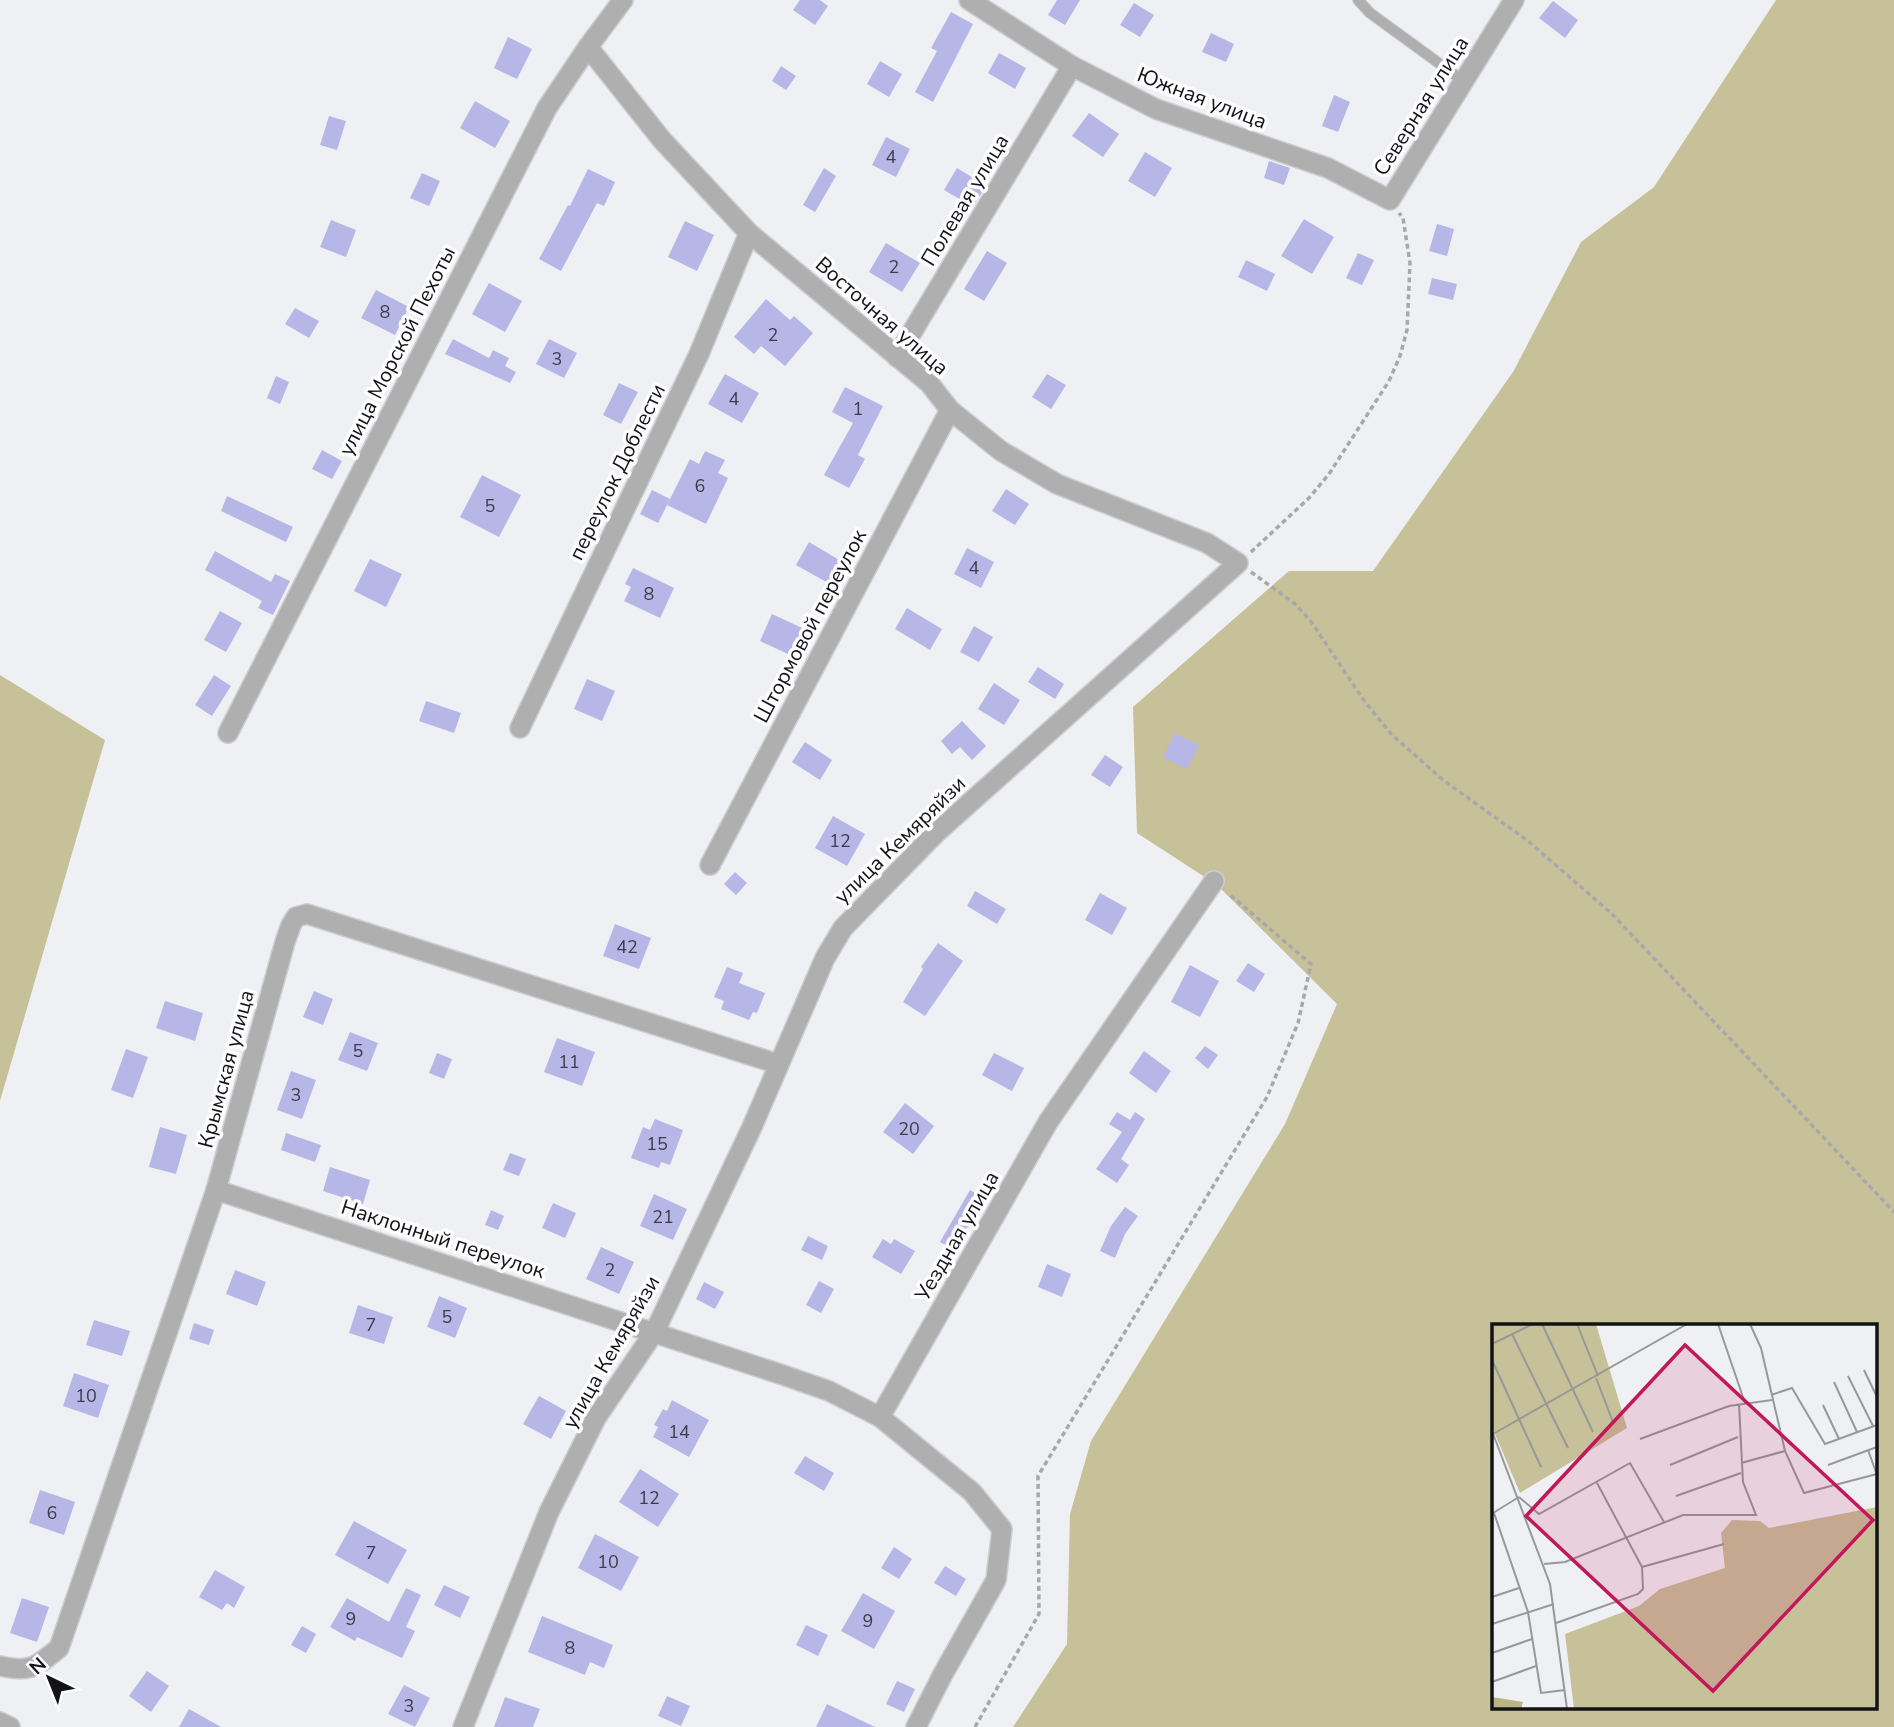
<svg xmlns="http://www.w3.org/2000/svg" width="1894" height="1727" viewBox="0 0 1894 1727" font-family="'Nunito Sans',sans-serif">
<style>
.green{fill:#c7c199;fill-rule:evenodd}
.building{fill:#b7b7e7}
.lines{fill:none;stroke-linecap:round;stroke-linejoin:round}
.lane-casing{stroke:#cccdcf;stroke-width:12}
.street-casing{stroke:#cccdcf;stroke-width:22}
.path{stroke:#a8a8ab;stroke-width:3.5;stroke-dasharray:5 3.5;stroke-linecap:butt}
.lane{stroke:#afafb0;stroke-width:10}
.street{stroke:#afafb0;stroke-width:19}
.labels{text-anchor:middle;dominant-baseline:central;stroke-width:7;stroke-linejoin:round;paint-order:stroke}
.number-label{font-size:18px;fill:#3c3c4a}
.street-label{font-size:21px;fill:#131315;stroke:#fdfdff}
.inset-road{fill:none;stroke:#97989a;stroke-width:2}
.view{fill:#c2185b;fill-opacity:0.15;stroke:#c2185b;stroke-width:3.5}
.inset-edge{fill:none;stroke:#131315;stroke-width:3.5}
</style>
<rect width="100%" height="100%" fill="#eff0f3"/>
<g class="green">
<path d="M 1776,0 L 1894,0 L 1894,1727 L 1013,1727 L 1067,1644 L 1070,1514 L 1091,1441 L 1285,1124 L 1337,1004 L 1217,885 L 1137,833 L 1133,707 L 1289,571 L 1373,571 L 1513,372 L 1581,242 L 1654,187 ZM 1493,1326 L 1875,1326 L 1875,1708 L 1493,1708 Z"/>
<polygon points="0,675 105,740 0,1101"/>
</g>
<g class="building">
<polygon points="800,0 820,0 828,6 815,25 793,10"/>
<polygon points="1057,0 1080,0 1065,25 1048,15"/>
<polygon points="1553,1 1578,20 1565,38 1539,18"/>
<polygon points="1134,3 1154,15 1140,37 1120,25"/>
<polygon points="951,12 973,24 933,102 915,92 937,51 931,48"/>
<polygon points="1211,33 1234,44 1226,62 1202,52"/>
<polygon points="508,37 532,49 517,79 494,68"/>
<polygon points="999,53 1026,68 1015,89 988,73"/>
<polygon points="880,61 902,74 889,97 867,84"/>
<polygon points="781,66 796,76 786,90 772,81"/>
<polygon points="1334,95 1350,102 1338,132 1322,126"/>
<polygon points="475,101 510,121 495,148 460,128"/>
<polygon points="1089,113 1119,134 1103,157 1072,136"/>
<polygon points="329,116 346,121 337,150 320,145"/>
<polygon points="886,137 910,149 896,177 872,165"/>
<polygon points="1145,152 1172,168 1155,197 1128,181"/>
<polygon points="1269,161 1290,168 1284,185 1264,178"/>
<polygon points="824,168 836,176 815,212 803,205"/>
<polygon points="957,168 986,186 973,207 944,190"/>
<polygon points="588,169 615,182 604,206 597,203 561,271 539,259 568,205 570,206"/>
<polygon points="422,173 440,181 429,206 410,198"/>
<polygon points="1304,219 1334,237 1312,274 1281,256"/>
<polygon points="331,220 356,230 346,257 320,247"/>
<polygon points="685,221 714,235 697,271 668,257"/>
<polygon points="1437,224 1454,229 1447,256 1429,251"/>
<polygon points="886,243 920,263 902,292 869,272"/>
<polygon points="987,251 1007,263 984,301 964,289"/>
<polygon points="1358,253 1374,260 1362,285 1346,278"/>
<polygon points="1246,260 1275,274 1267,291 1238,277"/>
<polygon points="1432,278 1457,284 1453,300 1428,294"/>
<polygon points="489,283 522,301 505,332 472,314"/>
<polygon points="376,290 409,307 395,335 361,318"/>
<polygon points="766,299 790,320 794,316 813,333 785,366 761,346 754,354 734,337"/>
<polygon points="295,308 319,321 309,338 285,324"/>
<polygon points="453,339 489,358 493,350 509,358 505,366 516,372 510,383 445,354"/>
<polygon points="549,339 577,353 564,378 536,364"/>
<polygon points="725,374 759,393 742,423 708,404"/>
<polygon points="1047,374 1066,385 1051,409 1032,397"/>
<polygon points="276,376 289,382 280,404 267,398"/>
<polygon points="619,383 638,392 621,424 603,415"/>
<polygon points="845,387 883,406 858,455 865,459 849,488 824,475 853,423 832,412"/>
<polygon points="322,450 342,461 332,479 312,469"/>
<polygon points="705,451 725,460 718,473 728,478 706,524 667,505 690,459 699,464"/>
<polygon points="482,475 521,495 499,537 460,517"/>
<polygon points="1006,489 1029,504 1015,525 992,511"/>
<polygon points="652,490 670,499 658,523 640,514"/>
<polygon points="227,496 293,527 286,542 221,511"/>
<polygon points="809,542 841,561 828,583 796,565"/>
<polygon points="967,548 994,562 981,588 954,574"/>
<polygon points="215,551 271,582 275,574 290,581 273,615 258,608 262,601 205,570"/>
<polygon points="370,559 402,574 386,607 354,591"/>
<polygon points="633,568 674,588 660,618 624,601 631,587 625,584"/>
<polygon points="907,608 942,629 930,650 895,629"/>
<polygon points="220,611 242,623 226,652 204,640"/>
<polygon points="772,614 813,633 801,660 760,641"/>
<polygon points="974,626 993,637 979,662 960,652"/>
<polygon points="1038,667 1064,684 1055,699 1028,682"/>
<polygon points="214,675 231,686 212,716 195,705"/>
<polygon points="587,679 615,691 602,721 574,709"/>
<polygon points="994,683 1020,700 1004,725 978,709"/>
<polygon points="426,701 461,713 454,733 419,721"/>
<polygon points="962,721 986,746 972,760 960,747 952,754 941,741"/>
<polygon points="1175,733 1199,745 1187,769 1163,757"/>
<polygon points="805,742 832,760 820,780 792,762"/>
<polygon points="1105,755 1123,767 1110,787 1091,775"/>
<polygon points="833,816 865,834 847,866 815,848"/>
<polygon points="735,872 747,883 736,895 724,884"/>
<polygon points="975,891 1006,909 997,924 967,906"/>
<polygon points="1100,893 1127,908 1112,935 1085,920"/>
<polygon points="615,924 651,938 639,969 603,956"/>
<polygon points="938,943 963,961 925,1016 903,1002 923,969 921,967"/>
<polygon points="1248,963 1265,974 1254,992 1236,981"/>
<polygon points="1190,965 1219,981 1200,1017 1171,1002"/>
<polygon points="727,967 743,973 739,983 765,993 757,1013 753,1012 749,1020 721,1009 724,1001 714,997"/>
<polygon points="314,991 333,999 323,1025 303,1017"/>
<polygon points="165,1001 203,1013 195,1041 156,1028"/>
<polygon points="350,1032 378,1043 367,1071 338,1060"/>
<polygon points="557,1038 595,1052 582,1086 544,1072"/>
<polygon points="1205,1046 1218,1055 1208,1069 1195,1058"/>
<polygon points="126,1049 148,1057 133,1098 111,1090"/>
<polygon points="1144,1051 1171,1071 1156,1093 1129,1073"/>
<polygon points="437,1053 452,1059 444,1079 429,1073"/>
<polygon points="994,1053 1024,1068 1012,1091 982,1075"/>
<polygon points="291,1071 316,1080 302,1119 277,1110"/>
<polygon points="905,1103 934,1126 913,1154 883,1132"/>
<polygon points="1117,1112 1130,1120 1135,1112 1145,1119 1121,1159 1129,1165 1117,1183 1096,1169 1122,1132 1109,1124"/>
<polygon points="655,1119 683,1130 670,1165 661,1162 659,1168 631,1158 643,1127 650,1130"/>
<polygon points="160,1127 187,1135 176,1174 149,1167"/>
<polygon points="286,1133 321,1145 315,1162 281,1150"/>
<polygon points="510,1153 526,1159 519,1176 503,1170"/>
<polygon points="330,1167 370,1180 363,1204 323,1191"/>
<polygon points="970,1190 984,1198 954,1250 940,1242"/>
<polygon points="654,1194 687,1209 673,1240 640,1226"/>
<polygon points="553,1203 576,1213 565,1238 542,1228"/>
<polygon points="1125,1207 1138,1216 1125,1234 1115,1258 1100,1251 1111,1226"/>
<polygon points="491,1210 504,1216 498,1230 485,1225"/>
<polygon points="808,1236 828,1246 822,1260 801,1250"/>
<polygon points="883,1239 891,1244 894,1239 915,1251 901,1274 872,1257"/>
<polygon points="601,1247 634,1262 619,1294 586,1279"/>
<polygon points="1047,1264 1071,1274 1062,1297 1038,1287"/>
<polygon points="235,1270 266,1282 257,1306 226,1294"/>
<polygon points="819,1281 834,1289 821,1313 806,1305"/>
<polygon points="704,1282 724,1292 715,1309 696,1299"/>
<polygon points="439,1296 467,1308 455,1338 427,1327"/>
<polygon points="358,1305 393,1317 384,1344 349,1333"/>
<polygon points="94,1320 130,1331 122,1356 86,1345"/>
<polygon points="194,1323 214,1330 209,1345 189,1339"/>
<polygon points="74,1373 109,1385 98,1418 63,1406"/>
<polygon points="539,1396 566,1411 551,1439 523,1424"/>
<polygon points="672,1400 709,1420 689,1457 653,1437 658,1427 654,1425 663,1409 667,1411"/>
<polygon points="805,1456 834,1473 824,1491 794,1473"/>
<polygon points="640,1469 679,1494 658,1527 619,1502"/>
<polygon points="40,1490 75,1502 64,1535 29,1523"/>
<polygon points="354,1521 407,1550 388,1584 335,1555"/>
<polygon points="595,1534 639,1557 621,1591 578,1568"/>
<polygon points="894,1547 912,1559 899,1579 881,1568"/>
<polygon points="945,1566 966,1579 956,1596 934,1583"/>
<polygon points="215,1570 245,1587 234,1608 227,1603 222,1610 199,1597"/>
<polygon points="444,1585 470,1597 460,1618 434,1605"/>
<polygon points="406,1588 421,1595 406,1627 415,1631 402,1658 357,1637 355,1641 330,1627 347,1598 389,1622"/>
<polygon points="863,1593 895,1611 874,1649 841,1631"/>
<polygon points="22,1598 49,1607 37,1642 10,1633"/>
<polygon points="542,1616 613,1645 604,1668 590,1662 585,1675 528,1652"/>
<polygon points="806,1625 828,1635 818,1656 796,1645"/>
<polygon points="302,1626 316,1634 306,1653 291,1645"/>
<polygon points="147,1671 169,1686 151,1712 129,1696"/>
<polygon points="897,1681 915,1689 904,1712 886,1704"/>
<polygon points="404,1685 430,1698 415,1727 388,1714"/>
<polygon points="667,1696 690,1706 681,1726 658,1716"/>
<polygon points="505,1697 540,1709 533,1727 494,1727"/>
<polygon points="827,1704 875,1727 816,1727"/>
<polygon points="189,1709 221,1727 179,1727"/>
</g>
<g class="lines">
<defs>
<polyline id="lane" points="1358,0 1370,13 1462,80"/>
<g id="street">
<polyline points="969,0 1072,66 1156,109 1328,168 1390,200 1514,0"/>
<polyline points="897,357 1072,66"/>
<polyline points="520,728 699,354 749,233"/>
<polyline points="228,733 547,108 588,47 623,0"/>
<polyline points="710,865 950,410"/>
<polyline points="216,1190 783,1375 829,1391 880,1417 1048,1122 1214,881"/>
<polyline points="880,1417 972,1492 1002,1529 996,1580 943,1674 916,1727"/>
<path d="M 0,1666 C 30,1673 36,1667 59,1648 L 216,1190 L 285,942 L 291,925 L 296,917 L 307,914 L 778,1064"/>
<polyline points="0,1722 10,1727"/>
<polyline points="463,1727 549,1512 596,1418 655,1331 752,1127 825,958 843,928 936,833 1238,563 1207,543 1057,484 1001,451 950,410 929,383 749,233 662,140 588,47"/>
</g>
</defs>
<use href="#lane" class="lane-casing"/>
<use href="#street" class="street-casing"/>
<g class="path">
<polyline points="1251,552 1309,498 1329,474 1389,381 1400,356 1407,330 1410,263 1403,218 1399,213"/>
<polyline points="1251,572 1295,604 1310,620 1363,699 1391,734 1443,780 1528,841 1611,913 1894,1212"/>
<polyline points="975,1727 1039,1614 1038,1476 1267,1097 1298,1023 1311,964 1228,893"/>
</g>
<use href="#lane" class="lane"/>
<use href="#street" class="street"/>
</g>
<g class="labels">
<g class="number-label">
<text x="891" y="157">4</text>
<text x="894" y="267">2</text>
<text x="385" y="312">8</text>
<text x="773" y="335">2</text>
<text x="557" y="359">3</text>
<text x="734" y="399">4</text>
<text x="858" y="409">1</text>
<text x="700" y="486">6</text>
<text x="490" y="506">5</text>
<text x="974" y="568">4</text>
<text x="649" y="594">8</text>
<text x="840" y="841">12</text>
<text x="627" y="947">42</text>
<text x="358" y="1051">5</text>
<text x="569" y="1062">11</text>
<text x="296" y="1095">3</text>
<text x="909" y="1129">20</text>
<text x="657" y="1144">15</text>
<text x="663" y="1217">21</text>
<text x="610" y="1270">2</text>
<text x="447" y="1317">5</text>
<text x="371" y="1325">7</text>
<text x="86" y="1396">10</text>
<text x="679" y="1432">14</text>
<text x="649" y="1498">12</text>
<text x="52" y="1513">6</text>
<text x="371" y="1553">7</text>
<text x="608" y="1562">10</text>
<text x="351" y="1619">9</text>
<text x="868" y="1621">9</text>
<text x="570" y="1648">8</text>
<text x="409" y="1706">3</text>
</g>
<g class="street-label">
<text transform="translate(1202 98) rotate(21)">Южная улица</text>
<text transform="translate(1421 106) rotate(-58)">Северная улица</text>
<text transform="translate(965 200) rotate(-59)">Полевая улица</text>
<text transform="translate(882 316) rotate(41)">Восточная улица</text>
<text transform="translate(397 351) rotate(-63)">улица Морской Пехоты</text>
<text transform="translate(617 472) rotate(-64)">переулок Доблести</text>
<text transform="translate(810 626) rotate(-62)">Штормовой переулок</text>
<text transform="translate(900 840) rotate(-44)">улица Кемяряйзи</text>
<text transform="translate(226 1069) rotate(-75)">Крымская улица</text>
<text transform="translate(957 1236) rotate(-60)">Уездная улица</text>
<text transform="translate(443 1239) rotate(18)">Наклонный переулок</text>
<text transform="translate(611 1352) rotate(-60)">улица Кемяряйзи</text>
</g>
</g>
<g transform="translate(1492 1324)">
<rect width="385" height="385" fill="#eff0f3"/>
<path d="M 0,0 L 104,0 L 135,104 L 28,169 L 0,103 ZM 385,183 L 385,385 L 82,385 L 73,310 L 147,282 L 168,265 L 233,244 L 229,209 L 240,196 L 268,197 L 277,204 Z" fill="#c7c199"/>
<path d="M 0,373 L 31,378 L 29,385 L 0,385 Z" fill="#bab382"/>
<path class="inset-road" d="M 50,0 L 101,108M 85,0 L 106,52M 226,0 L 253,79M 258,0 L 269,24 L 293,127 L 312,169 L 385,150M 20,10 L 76,124M 0,20 L 41,0M 0,36 L 49,143M 372,46 L 385,73M 356,52 L 381,102M 104,54 L 121,98M 342,58 L 365,108M 279,71 L 300,64 L 333,120 L 385,101M 331,81 L 347,115M 0,107 L 58,260 L 75,385M 1,110 L 195,0M 148,115 L 237,82 L 280,76M 376,126 L 385,151M 249,139 L 293,127M 178,141 L 246,113M 336,141 L 385,123M 105,159 L 150,243 L 232,220M 184,172 L 249,149M 27,173 L 47,190 L 138,139 L 172,198M 1,189 L 27,173M 2,189 L 36,288 L 49,369 L 73,366M 52,240 L 73,238 L 191,191 L 264,191 L 251,158 L 247,80M 0,273 L 27,264M 64,299 L 146,270 L 151,265 L 150,243M 0,300 L 62,280M 0,329 L 40,315M 0,358 L 44,342"/>
<path class="view" d="M 193,21 L 381,196 L 221,367 L 34,192 Z"/>
<rect width="385" height="385" class="inset-edge"/>
</g>
<g transform="translate(49 1678) rotate(317)" stroke="#fdfdff" stroke-width="5" paint-order="stroke">
<path d="M0-5L12 26L0 18L-12 26Z" fill="#131315"/>
<text y="-10" font-size="19" font-weight="bold" text-anchor="middle" fill="#131315">N</text>
</g>
</svg>
